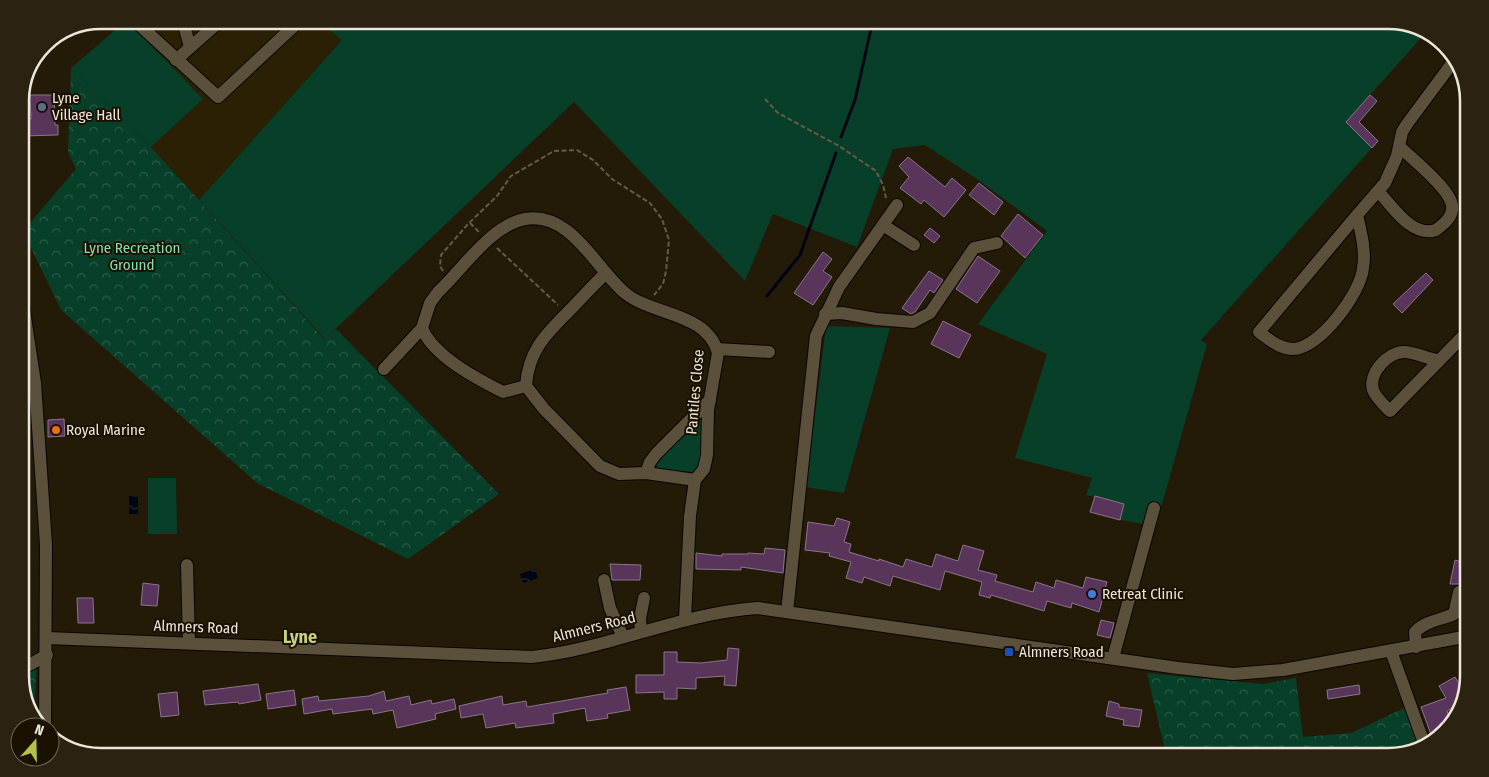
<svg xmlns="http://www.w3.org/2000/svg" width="1489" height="777" viewBox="0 0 1489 777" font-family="'Fira Sans Condensed',sans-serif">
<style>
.built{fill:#2b2004}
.grass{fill:#083f28}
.forest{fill:url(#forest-crowns)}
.water{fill:url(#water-waves)}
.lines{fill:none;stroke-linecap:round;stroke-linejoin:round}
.stream{stroke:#000514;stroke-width:3}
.building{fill:#59355c;stroke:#887689}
.minor-casing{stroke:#0c0500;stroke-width:14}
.path{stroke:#635b4a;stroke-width:2;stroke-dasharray:5 2.5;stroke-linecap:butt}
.minor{stroke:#5a503b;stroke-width:12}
.service-dot{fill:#5c6f8a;stroke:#1a1101;stroke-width:2}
.food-dot{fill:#e8710a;stroke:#1a1101;stroke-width:2}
.shop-dot{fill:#3f7fe0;stroke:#1a1101;stroke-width:2}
.transit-dot{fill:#1a4fb4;stroke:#1a1101;stroke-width:2}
.labels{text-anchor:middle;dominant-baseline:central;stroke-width:4;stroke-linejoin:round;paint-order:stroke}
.poi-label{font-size:15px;fill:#ede7da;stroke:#1a1101;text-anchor:start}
.park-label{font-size:15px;fill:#86deb0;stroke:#1a1101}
.street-label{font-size:15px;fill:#ede7da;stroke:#1a1101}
.quarter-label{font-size:18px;font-weight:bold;fill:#c6d185;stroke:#1a1101}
.rim{fill:none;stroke:#ede7da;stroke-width:2.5}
</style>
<defs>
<pattern id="forest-crowns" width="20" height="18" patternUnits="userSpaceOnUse" patternTransform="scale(1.25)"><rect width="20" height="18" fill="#083f28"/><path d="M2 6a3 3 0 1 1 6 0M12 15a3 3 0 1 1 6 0" fill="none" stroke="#2c5b47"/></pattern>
<pattern id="water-waves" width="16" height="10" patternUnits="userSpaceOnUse" patternTransform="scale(1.25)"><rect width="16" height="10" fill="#000514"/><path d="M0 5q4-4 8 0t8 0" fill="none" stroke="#262936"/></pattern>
</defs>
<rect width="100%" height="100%" fill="#231a07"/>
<polygon class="built" points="127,20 317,20 342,40 199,200 151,147 203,99"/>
<g class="grass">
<polygon points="127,20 203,99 151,147 71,68"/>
<polygon points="317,20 1388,20 1409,25 1421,38 1346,122 1372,148 1201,340 1207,344 1156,526 1120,520 1124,504 1086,495 1092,478 1015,458 1047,354 978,324 1047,231 977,179 925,145 893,149 857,247 773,214 745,281 574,102 325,339 199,200 342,40"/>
<polygon points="826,326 890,328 844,493 806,487"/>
<polygon points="703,412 702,462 696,472 663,470 657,467 656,464"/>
<polygon points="148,478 176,478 177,534 148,534"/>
</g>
<g class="forest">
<polygon points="71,68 151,147 324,339 336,329 499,494 408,559 257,483 61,310 23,231 76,169 68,152"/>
<polygon points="37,663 33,719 20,682 20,670"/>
<polygon points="1147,673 1263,684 1296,678 1303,737 1351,733 1404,708 1421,747 1389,757 991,757 1165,750"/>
</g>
<g class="water">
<rect x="129" y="496" width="9" height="18"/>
<polygon points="535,569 538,578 523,583 520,574"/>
</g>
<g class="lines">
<g class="stream">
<polyline points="841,137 855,100 873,20"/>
<polyline points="767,296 800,255 836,153"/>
</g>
</g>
<g class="building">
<polygon points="30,95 54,95 55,125 58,125 58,135 23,136 23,119 31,119"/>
<polygon points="1370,95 1377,101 1359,122 1378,141 1372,148 1346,122"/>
<polygon points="908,157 945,187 952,178 966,190 944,217 924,200 921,204 900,188 909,177 899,166"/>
<polygon points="979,183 1003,202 994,215 969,195"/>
<polygon points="1018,214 1043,235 1025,258 1001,236"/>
<polygon points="930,228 940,236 934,243 924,235"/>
<polygon points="823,252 832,259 823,271 832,277 813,305 794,293"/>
<polygon points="978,256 1000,271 977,303 956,289"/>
<polygon points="929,271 943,280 934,293 930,290 915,312 911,314 902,308"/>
<polygon points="1426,273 1433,280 1402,313 1393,304"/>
<polygon points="943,321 971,335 959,358 931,344"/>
<polygon points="64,419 65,436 48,437 48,420"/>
<polygon points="1095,496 1124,504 1120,520 1090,512"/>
<polygon points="837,518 850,522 844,542 851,544 849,552 879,561 879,559 903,567 906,559 932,567 936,554 958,561 963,545 984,551 978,570 997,575 995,581 1033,592 1036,582 1054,588 1056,580 1083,588 1086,577 1107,582 1099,612 1072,603 1071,608 1047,601 1044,611 991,595 990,598 979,595 982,582 945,571 940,590 893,576 890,586 864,577 862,583 846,578 851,562 829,556 830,553 805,550 808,522 834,526"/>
<polygon points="765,548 785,550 783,573 741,567 741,570 696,569 696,553 722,556 722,554 748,554 748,553 764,554"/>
<polygon points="1455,560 1469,564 1466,587 1460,584 1450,584"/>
<polygon points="610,564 641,565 640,580 612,580"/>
<polygon points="143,583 159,585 157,606 141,605"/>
<polygon points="77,598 93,598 94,623 78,623"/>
<polygon points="1101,620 1114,623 1110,638 1097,635"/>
<polygon points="728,648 739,649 736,686 724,685 725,676 696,678 696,689 677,688 677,699 664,699 664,692 636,693 636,675 664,675 664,652 677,652 677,662 701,663 727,660"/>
<polygon points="1455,677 1465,694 1463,702 1447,711 1451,723 1442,734 1432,737 1421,707 1446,698 1439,686"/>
<polygon points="258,684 261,700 239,704 238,702 205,705 203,691"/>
<polygon points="1359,685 1360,694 1328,699 1327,690"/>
<polygon points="626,687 630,710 607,714 608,718 587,721 585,708 553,714 554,723 516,728 515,723 486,728 483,714 461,718 459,706 502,696 503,705 526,701 527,707 608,693 607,690"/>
<polygon points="294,690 296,705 268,709 266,694"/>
<polygon points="384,691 386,701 409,696 411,705 431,700 432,704 454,699 456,709 435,714 436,719 397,728 393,710 373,714 372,709 333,714 332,709 304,714 302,699 318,696 319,701 369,696"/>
<polygon points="177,692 179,715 161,717 158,694"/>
<polygon points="1109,701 1119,704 1119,707 1142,710 1139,727 1123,725 1124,720 1106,716"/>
</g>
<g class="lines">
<defs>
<g id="minor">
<polyline points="134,20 218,97 295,25"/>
<polyline points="185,20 185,29 190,47"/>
<polyline points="1423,28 1456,59"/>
<polyline points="176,60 221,20"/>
<path d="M 1378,191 C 1393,207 1412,238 1436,230 C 1444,224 1454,216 1452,205 C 1449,188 1412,159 1399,146"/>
<path d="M 1357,215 C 1361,232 1366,251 1363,268 C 1361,293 1319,349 1293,349 C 1279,349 1269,339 1259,332 L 1357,215 L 1385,183 L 1397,156 L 1402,132 L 1407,124 L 1456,58"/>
<polyline points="883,225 914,245"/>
<path d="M 606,273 C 592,286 580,300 567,313 C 545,335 528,352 526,386 L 544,409 L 600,466 L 619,474 L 646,473 L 695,480"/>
<polyline points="20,284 35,383 46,545 45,727"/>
<polyline points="825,314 842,313 876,319 913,322 930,313 974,248 997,243"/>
<polyline points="717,349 769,352"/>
<path d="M 1438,360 C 1427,359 1416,352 1404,352 C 1388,352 1368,373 1373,390 C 1376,398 1384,405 1390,411 L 1469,330"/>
<polyline points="384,369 422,328"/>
<path d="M 526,386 L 503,392 C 477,379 433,356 422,328 L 430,303 L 438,292 C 462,270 491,225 525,219 C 571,211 596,269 625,293 C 653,316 707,312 718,353 L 708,410 L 707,455 L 704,469 L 695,480 L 690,516 L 685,619"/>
<polyline points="646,473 650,462 656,454 710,400"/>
<polyline points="187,565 189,643"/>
<polyline points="604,580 610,608 623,637"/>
<polyline points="787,612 816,336 839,287 897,205"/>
<polyline points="641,631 640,619 644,598"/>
<path d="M 47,638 L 532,657 C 609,649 680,613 758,608 L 1178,668 L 1233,674 L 1283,670 L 1469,636"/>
<path d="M 1416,647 L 1415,632 C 1425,621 1441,620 1454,614 L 1459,592"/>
<polyline points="1391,651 1425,746"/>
<polyline points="1113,658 1154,508"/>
<polyline points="20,670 47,655"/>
</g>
</defs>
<use href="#minor" class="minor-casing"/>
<g class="path">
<polyline points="765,99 778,113 839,146 876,171 883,185 886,198"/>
<polyline points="470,223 479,232"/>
<polyline points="497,248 558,305"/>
<polyline points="443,271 440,266 441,255 468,224 497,196 511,176 554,151 577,150 593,160 612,179 650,203 662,219 669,240 666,271 663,284 654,295"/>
</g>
<use href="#minor" class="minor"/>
</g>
<circle class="service-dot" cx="42" cy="107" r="5"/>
<circle class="food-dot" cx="56" cy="430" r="5"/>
<circle class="shop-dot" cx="1092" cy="594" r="5"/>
<rect class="transit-dot" x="1004" y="647" width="10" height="10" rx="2.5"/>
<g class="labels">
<g class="poi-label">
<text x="52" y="98">Lyne<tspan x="52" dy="17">Village Hall</tspan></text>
<text x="66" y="430">Royal Marine</text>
<text x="1102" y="594">Retreat Clinic</text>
<text x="1019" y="652">Almners Road</text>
</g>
<g class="park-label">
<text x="132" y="248">Lyne Recreation<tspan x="132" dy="17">Ground</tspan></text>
</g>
<g class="street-label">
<text transform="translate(695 392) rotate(-85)">Pantiles Close</text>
<text transform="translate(196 627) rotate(2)">Almners Road</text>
<text transform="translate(594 627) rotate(-14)">Almners Road</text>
</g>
<g class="quarter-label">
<text x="300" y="637">Lyne</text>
</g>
</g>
<path d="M0 0H1489V777H0ZM101 29H1388A72 72 0 0 1 1460 101V676A72 72 0 0 1 1388 748H101A72 72 0 0 1 29 676V101A72 72 0 0 1 101 29Z" fill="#2b2212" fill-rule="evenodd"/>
<path class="rim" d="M101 29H1388A72 72 0 0 1 1460 101V676A72 72 0 0 1 1388 748H101A72 72 0 0 1 29 676V101A72 72 0 0 1 101 29Z"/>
<g transform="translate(35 742) rotate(20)"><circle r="24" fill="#1a1101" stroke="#6e6758"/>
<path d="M0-4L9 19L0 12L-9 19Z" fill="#b4c24a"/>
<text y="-8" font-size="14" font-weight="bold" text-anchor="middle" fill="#ede7da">N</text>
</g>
</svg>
